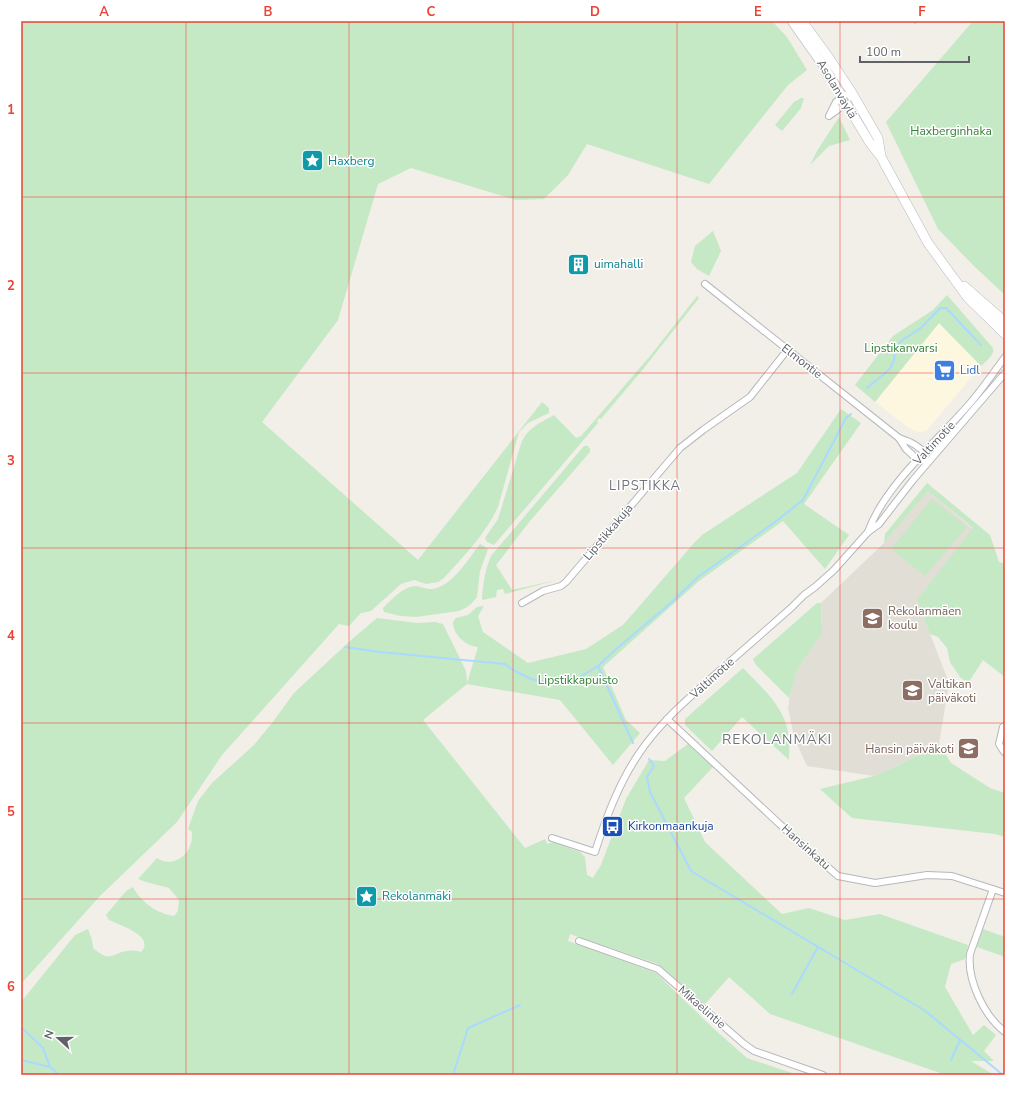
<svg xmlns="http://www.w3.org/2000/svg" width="1026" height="1096" viewBox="0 0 1026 1096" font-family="'Nunito Sans',sans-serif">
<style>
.commercial{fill:#fef7e0}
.education{fill:#e1ded6}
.green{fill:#c5e8c5}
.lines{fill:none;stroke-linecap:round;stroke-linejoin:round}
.stream{stroke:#aadaff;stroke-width:2}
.street-casing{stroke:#b5b8bc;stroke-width:8}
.secondary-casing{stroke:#b6babf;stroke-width:10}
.street{stroke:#fff;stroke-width:6}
.secondary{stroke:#fff;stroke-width:9}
.grid{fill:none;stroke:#ea4335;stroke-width:1;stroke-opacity:0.55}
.labels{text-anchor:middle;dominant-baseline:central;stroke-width:3;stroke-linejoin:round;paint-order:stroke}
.street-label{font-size:12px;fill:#5f6368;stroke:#fff}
.park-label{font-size:12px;fill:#348238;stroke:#fff}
.culture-label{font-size:12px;fill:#0d838f;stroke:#fff;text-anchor:start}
.shop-label{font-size:12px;fill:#366cbe;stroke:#fff;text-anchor:start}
.education-label{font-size:12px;fill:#785e54;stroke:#fff;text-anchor:start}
.transit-label{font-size:12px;fill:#164399;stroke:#fff;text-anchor:start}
.neighbourhood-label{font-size:13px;letter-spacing:1px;fill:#70757a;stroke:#fff}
.quarter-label{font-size:14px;letter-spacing:1px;fill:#70757a;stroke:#fff}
.neatline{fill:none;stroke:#ea4335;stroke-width:1.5}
.grid-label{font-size:13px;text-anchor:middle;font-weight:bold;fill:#ea4335}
</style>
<rect width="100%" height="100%" fill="#f1efe8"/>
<polygon class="commercial" points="939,323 981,366 926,431 919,432 909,428 875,402"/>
<polygon class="education" points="928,491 973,529 917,600 949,683 939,744 897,766 874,776 807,766 794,737 788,708 791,690 796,673 803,661 822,634 821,603 884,543"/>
<g class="green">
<path d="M 21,21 L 772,21 L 787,37 L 807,70 L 788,85 L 709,184 L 587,144 L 568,175 L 544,199 L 516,200 L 411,168 L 378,184 L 338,320 L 262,422 L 418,560 L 542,402 L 549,408 L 549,413 L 528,423 L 519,432 L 498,507 C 486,533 464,556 444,578 L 438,582 L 426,584 L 414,580 L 401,584 L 371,611 L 361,613 L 349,626 L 339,624 L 222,755 L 177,822 L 100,896 L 21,984 Z"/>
<polygon points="973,21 1005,21 1005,295 974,266 938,229 886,122"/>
<polygon points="801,98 804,98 801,108 782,131 775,125 794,102"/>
<polygon points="839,117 850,140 829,146 810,165 817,151"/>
<polygon points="713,231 721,251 709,276 697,269 691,262 695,246"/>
<path d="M 947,295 L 993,348 C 995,355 986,361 981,366 L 939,323 L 875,402 L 855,385 L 893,336 L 933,310 Z"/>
<path d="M 697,296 L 699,298 L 644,368 L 601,419 L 599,418 L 597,421 L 598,423 L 494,545 L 487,542 L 485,538 L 498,519 L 521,444 C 527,428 540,423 554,415 L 576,438 L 581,436 L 651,355 Z"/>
<path d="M 841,409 L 861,423 L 804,504 L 849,535 L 825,569 L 783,521 L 699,581 L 603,667 L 626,720 L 640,733 L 613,765 L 560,700 L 467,684 L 423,720 L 525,848 L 545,839 L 547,844 L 553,842 L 580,852 L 585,857 L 587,875 L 593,878 L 601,865 L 626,799 L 649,760 L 665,761 L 688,744 L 713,767 L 684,798 L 705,842 L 782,914 L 809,908 L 845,920 L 880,914 L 968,945 L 965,959 L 951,964 L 945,987 L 973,1035 L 984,1025 L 996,1035 L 984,1051 L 994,1061 L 971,1061 L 994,1075 L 946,1075 L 770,1014 L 729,977 L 705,1004 L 658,964 L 570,934 L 568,941 L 656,973 L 714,1029 L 747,1058 L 798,1075 L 21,1075 L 21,1002 L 75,935 L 88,929 L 92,940 L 93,948 C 112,964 110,953 128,951 C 133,950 137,951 141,952 C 156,936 119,925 109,920 L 106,915 L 126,891 L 133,887 C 140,901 157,914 174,916 L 178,911 L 179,900 L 169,888 L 146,882 L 138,879 L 157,858 C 168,866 184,860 189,848 C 192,843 192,838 192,832 L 188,829 L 198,801 L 212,783 L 254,745 L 272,723 L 294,693 L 351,640 L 377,618 L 417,623 L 435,622 L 443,624 L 466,671 L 467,683 L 478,647 C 466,646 453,635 453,622 L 456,618 L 468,615 L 477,607 L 484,606 L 478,616 L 483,632 L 528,663 L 586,649 L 623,625 L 695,542 L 702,535 L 797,473 Z"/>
<path d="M 584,446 L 588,446 L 590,449 L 590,452 L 530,521 L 496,565 L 512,590 L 557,580 L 505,594 L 503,589 L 497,590 L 496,597 L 483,600 L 482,599 C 483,584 485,570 491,556 Z"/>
<polygon points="927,483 990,535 999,562 1005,564 1005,677 983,660 968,683 960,677 950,662 947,648 938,637 930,634 917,600 973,528 928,491 884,543 885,534"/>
<polygon points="932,499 967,527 925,576 891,549"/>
<path d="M 480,544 L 488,549 L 480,571 L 477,597 L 471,604 L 467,607 L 459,611 L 416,617 L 401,616 L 384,612 L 383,608 C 391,600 404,586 416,586 C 423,587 430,591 437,588 C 456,581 468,559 480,544 Z"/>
<polygon points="817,603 821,603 822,634 803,661 796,673 789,698 756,665 753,659"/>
<path d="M 743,668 C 761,687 783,705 788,732 C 790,741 789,751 789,760 L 742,717 L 712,751 L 685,725 L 685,719 Z"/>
<polygon points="939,744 951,763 990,788 1005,793 1005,837 995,834 852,818 820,789 874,776 897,766"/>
<polygon points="983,929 1005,937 1005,957 977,947"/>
</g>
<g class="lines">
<g class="stream">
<polyline points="915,23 917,21"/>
<polyline points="867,388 890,369 894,360 895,351 897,346 901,341 921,328 940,308 946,308 981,345"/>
<polyline points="345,647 380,652 505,664 513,670 531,679 549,683 560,682 570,683 598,666"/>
<polyline points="633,743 598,666 614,651 673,601 698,577 775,522 803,500 846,418 851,414"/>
<polyline points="649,759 654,766 647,777 650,792 691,871 924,1010 1003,1075"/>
<polyline points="792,994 818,947"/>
<polyline points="21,1027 43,1048 50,1067"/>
<polyline points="21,1060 50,1067 59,1075"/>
<polyline points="951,1060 960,1040"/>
<polyline points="453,1075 468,1028 520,1005"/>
</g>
<defs>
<g id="street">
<path d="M 830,115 C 840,109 846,103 852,93"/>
<polyline points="829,116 836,102 845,95"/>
<polyline points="705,284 899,438 906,449 918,460 929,461"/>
<path d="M 899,438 C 909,441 920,446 926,455"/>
<path d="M 868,532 C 885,484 939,440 972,401 C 984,387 994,372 1005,357"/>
<polyline points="522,603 543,591 561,586 566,582 680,448 703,430 750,397 788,349"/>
<polyline points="667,719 801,844 838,876 875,883 927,875 952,876 1005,893"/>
<polyline points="1005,726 1003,727 999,744 1004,752 1005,752"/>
<path d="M 552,838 L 595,852 C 606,818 618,785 638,755 C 657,726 683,703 709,680 C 736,656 764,632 791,608 L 804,595 L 815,587 L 834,570 L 868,532 L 879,524 L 913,480 L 1005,373"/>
<path d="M 993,889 L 970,954 C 967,980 984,1016 1005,1032"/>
<polyline points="579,941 658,969 744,1044 754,1051 823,1075"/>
</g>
<g id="secondary">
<polyline points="792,21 823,65 870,143 881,157 928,243 968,298 1005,334"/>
<polyline points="802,21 829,58 852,93 878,138 881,156"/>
<polyline points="964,286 1005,322"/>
</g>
</defs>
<use href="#street" class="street-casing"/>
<use href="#secondary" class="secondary-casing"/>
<use href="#street" class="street"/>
<use href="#secondary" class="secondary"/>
</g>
<path class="grid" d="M 186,21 L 186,1075M 349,21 L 349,1075M 513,21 L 513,1075M 677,21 L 677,1075M 840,21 L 840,1075M 21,197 L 1005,197M 21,373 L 1005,373M 21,548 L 1005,548M 21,723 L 1005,723M 21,899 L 1005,899"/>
<defs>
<symbol id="sight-square" viewBox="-11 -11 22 22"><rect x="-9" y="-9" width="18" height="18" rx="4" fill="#0f9aa8" stroke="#fff"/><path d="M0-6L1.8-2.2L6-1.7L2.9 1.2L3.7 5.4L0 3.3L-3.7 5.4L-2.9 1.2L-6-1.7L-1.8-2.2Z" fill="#fff"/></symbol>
<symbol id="building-square" viewBox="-11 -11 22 22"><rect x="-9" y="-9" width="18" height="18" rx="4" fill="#0f9aa8" stroke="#fff"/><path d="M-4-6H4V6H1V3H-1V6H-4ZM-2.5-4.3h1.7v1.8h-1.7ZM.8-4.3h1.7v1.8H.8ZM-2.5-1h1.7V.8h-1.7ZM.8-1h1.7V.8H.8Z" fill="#fff"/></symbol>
<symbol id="supermarket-square" viewBox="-11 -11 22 22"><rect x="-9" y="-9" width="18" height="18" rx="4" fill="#3f7fe0" stroke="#fff"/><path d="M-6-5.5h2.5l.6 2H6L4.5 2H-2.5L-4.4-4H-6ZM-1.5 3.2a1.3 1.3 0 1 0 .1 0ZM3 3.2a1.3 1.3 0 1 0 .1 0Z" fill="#fff"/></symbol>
<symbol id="school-square" viewBox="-11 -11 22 22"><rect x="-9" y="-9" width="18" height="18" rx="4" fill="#8d6e63" stroke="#fff"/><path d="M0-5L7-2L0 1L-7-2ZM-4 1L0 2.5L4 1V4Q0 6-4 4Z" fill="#fff"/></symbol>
<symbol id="bus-square" viewBox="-11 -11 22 22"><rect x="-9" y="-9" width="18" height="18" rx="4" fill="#1a4fb4" stroke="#fff"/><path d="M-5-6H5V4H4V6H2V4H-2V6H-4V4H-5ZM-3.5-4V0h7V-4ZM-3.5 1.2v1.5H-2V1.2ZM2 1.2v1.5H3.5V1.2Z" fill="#fff"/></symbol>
</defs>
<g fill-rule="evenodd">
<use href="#sight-square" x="300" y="148" width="25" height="25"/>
<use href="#building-square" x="566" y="252" width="25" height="25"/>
<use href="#supermarket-square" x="932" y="358" width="25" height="25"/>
<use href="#school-square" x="860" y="606" width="25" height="25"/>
<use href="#school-square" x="900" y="678" width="25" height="25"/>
<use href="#school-square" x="956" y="736" width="25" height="25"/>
<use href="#bus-square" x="600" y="814" width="25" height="25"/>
<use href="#sight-square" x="354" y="884" width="25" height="25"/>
</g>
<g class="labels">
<g class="street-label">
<text transform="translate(837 89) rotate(59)">Asolanväylä</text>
<text transform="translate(802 361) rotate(38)">Elmontie</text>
<text transform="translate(934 443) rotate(-47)">Valtimotie</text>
<text transform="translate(608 532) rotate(-50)">Lipstikkakuja</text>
<text transform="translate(712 678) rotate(-42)">Valtimotie</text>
<text transform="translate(806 847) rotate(42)">Hansinkatu</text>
<text transform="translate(702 1007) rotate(41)">Mikaelintie</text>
</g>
<g class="park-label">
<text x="951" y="131">Haxberginhaka</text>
<text x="901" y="348">Lipstikanvarsi</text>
<text x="578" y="680">Lipstikkapuisto</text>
</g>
<g class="culture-label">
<text x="328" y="161">Haxberg</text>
<text x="594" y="264">uimahalli</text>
<text x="382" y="896">Rekolanmäki</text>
</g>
<g class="shop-label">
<text x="960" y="370">Lidl</text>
</g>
<g class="education-label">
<text x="888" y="611">Rekolanmäen<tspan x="888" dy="14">koulu</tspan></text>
<text x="928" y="684">Valtikan<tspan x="928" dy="14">päiväkoti</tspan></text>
<text x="954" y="749" text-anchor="end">Hansin päiväkoti</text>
</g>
<g class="transit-label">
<text x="628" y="826">Kirkonmaankuja</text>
</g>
<g class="neighbourhood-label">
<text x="645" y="486">LIPSTIKKA</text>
</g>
<g class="quarter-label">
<text x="777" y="739">REKOLANMÄKI</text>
</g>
</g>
<rect width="1026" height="1096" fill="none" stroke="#ffffff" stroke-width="44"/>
<g transform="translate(58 1038) rotate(291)" stroke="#ffffff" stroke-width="3" paint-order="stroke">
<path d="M0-3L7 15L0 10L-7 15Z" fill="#5f6368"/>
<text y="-6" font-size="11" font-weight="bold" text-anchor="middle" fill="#5f6368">N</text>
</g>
<path d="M860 56v6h109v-6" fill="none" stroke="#5f6368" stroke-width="2"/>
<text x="866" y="56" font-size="12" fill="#5f6368" stroke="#ffffff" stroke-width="3" paint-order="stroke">100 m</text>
<rect x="22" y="22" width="982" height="1052" class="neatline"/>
<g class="grid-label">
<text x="104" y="16">A</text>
<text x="268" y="16">B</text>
<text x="431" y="16">C</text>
<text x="595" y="16">D</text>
<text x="758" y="16">E</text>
<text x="922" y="16">F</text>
<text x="11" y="114">1</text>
<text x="11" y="290">2</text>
<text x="11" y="465">3</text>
<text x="11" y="640">4</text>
<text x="11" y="816">5</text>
<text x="11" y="991">6</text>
</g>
</svg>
